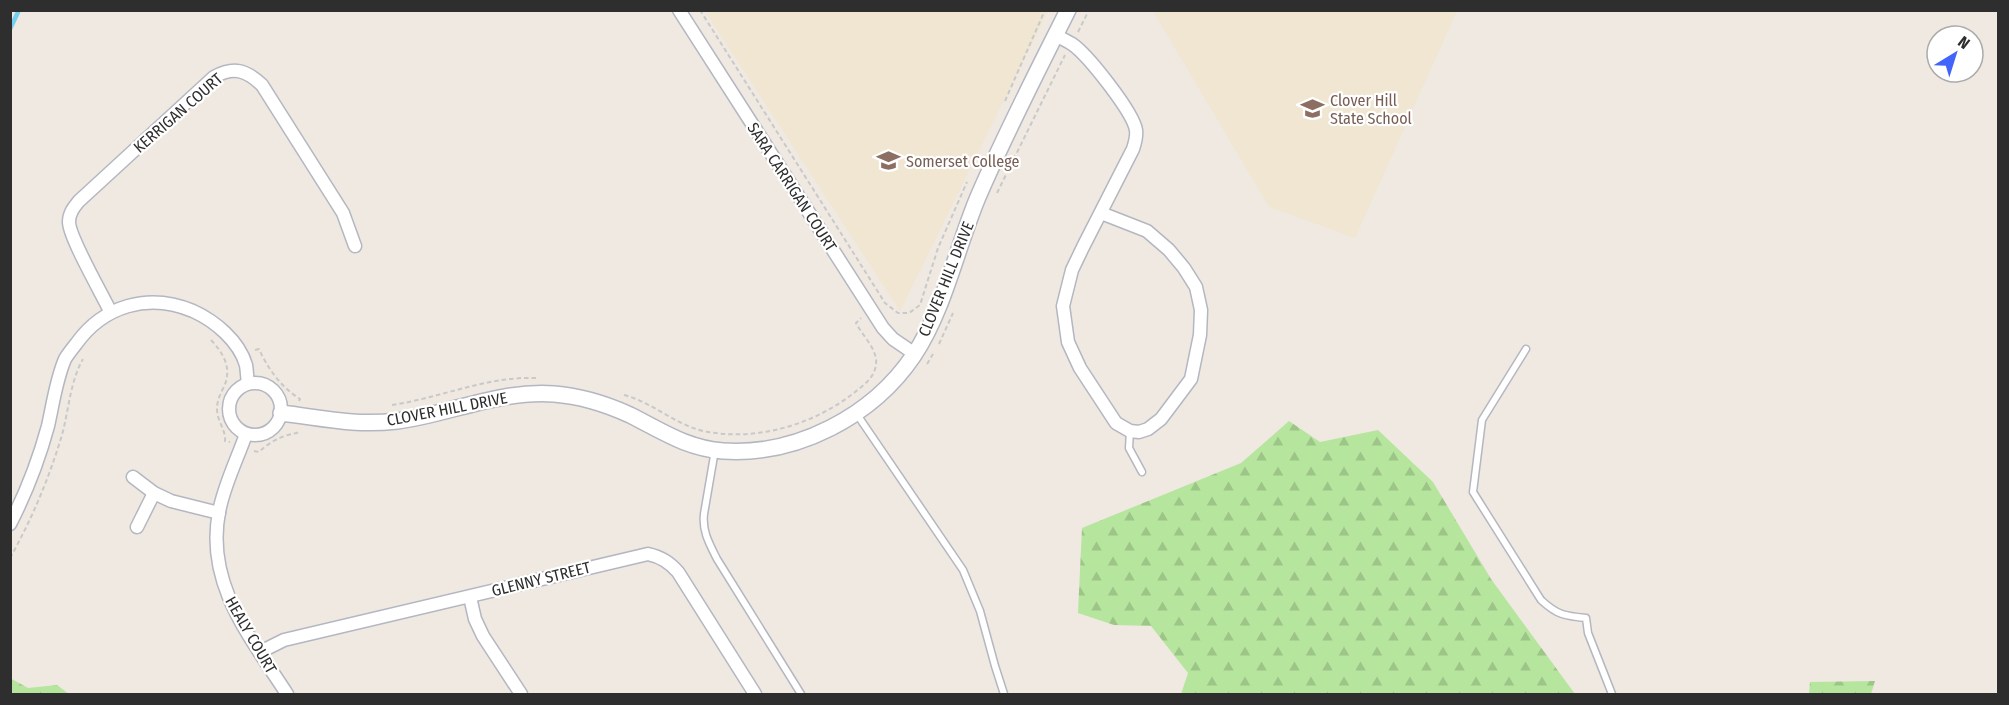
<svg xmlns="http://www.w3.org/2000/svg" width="2009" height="705" viewBox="0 0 2009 705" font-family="'Fira Sans Condensed',sans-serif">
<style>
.education{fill:#f0e6d1}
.forest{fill:url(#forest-firs)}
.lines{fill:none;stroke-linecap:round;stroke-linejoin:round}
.stream{stroke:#75cff0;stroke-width:4.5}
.service-casing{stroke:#b4b7c1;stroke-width:9}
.minor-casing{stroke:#b4b7c1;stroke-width:15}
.tertiary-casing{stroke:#b4b7c1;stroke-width:18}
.path{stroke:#c9c9c9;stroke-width:2;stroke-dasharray:4.5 3;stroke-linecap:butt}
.service{stroke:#fff;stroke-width:6}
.minor{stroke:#fff;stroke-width:12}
.tertiary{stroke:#fff;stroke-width:15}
.labels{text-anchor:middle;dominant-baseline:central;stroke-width:4.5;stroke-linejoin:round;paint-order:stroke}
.education-label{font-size:16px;fill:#785e54;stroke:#fff;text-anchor:start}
.street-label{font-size:16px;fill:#2e2e2e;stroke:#fff}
</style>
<defs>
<pattern id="forest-firs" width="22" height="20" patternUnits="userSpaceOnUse" patternTransform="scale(1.5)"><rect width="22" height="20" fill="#b6e59e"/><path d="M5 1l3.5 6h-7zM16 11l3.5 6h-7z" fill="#9dc588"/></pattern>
</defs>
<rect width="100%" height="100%" fill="#efe9e1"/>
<g class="education">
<polygon points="705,11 1048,11 900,311"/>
<polygon points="1153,11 1457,11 1355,238 1269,207"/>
</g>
<g class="forest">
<polygon points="1289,421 1320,442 1378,430 1433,482 1491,579 1575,694 1181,694 1188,673 1151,626 1114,625 1078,613 1082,528 1241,463"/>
<polygon points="10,678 28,688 57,685 69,694 11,694"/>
<polygon points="1875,681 1871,694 1809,694 1810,682"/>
</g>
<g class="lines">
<polyline class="stream" points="10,29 19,10"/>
<defs>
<g id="service">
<path d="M 1526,349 L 1482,420 L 1473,492 L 1541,600 C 1557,615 1565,616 1586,618 L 1588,633 L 1612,694"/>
<polyline points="856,413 963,570 980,611 995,666 1004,694"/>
<polyline points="1130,431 1129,448 1142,472"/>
<path d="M 715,450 L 704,514 C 702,531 709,543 717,559 L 801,694"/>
</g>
<g id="minor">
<polyline points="679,10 883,328 893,339 915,354"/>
<path d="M 1055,35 C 1061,38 1067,41 1072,44 C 1088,55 1133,112 1136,130 C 1137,137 1135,143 1133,149 L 1083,247 L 1072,270 L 1063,306 L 1068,342 L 1080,368 L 1116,423 L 1130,431 L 1139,432 L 1148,429 L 1161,419 L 1191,379 L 1200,335 L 1201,310 L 1196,287 L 1184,268 L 1169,250 L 1147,231 L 1101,213"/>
<path d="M 110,311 C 102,294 69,237 69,222 C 69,213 74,207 79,201 L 214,77 C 234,66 246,70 262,85 L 343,213 L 355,246"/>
<circle cx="255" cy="409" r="26"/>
<path d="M 246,434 C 237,460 224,485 219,512 C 205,584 251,638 287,694"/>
<polyline points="133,477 154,493 171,501 219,513"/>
<path d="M 10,524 C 26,493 39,459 48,426 C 53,404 56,380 65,359 C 68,354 72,349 76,344 C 103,306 148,292 193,311 C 215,321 239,341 246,365 C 247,371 247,377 248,383"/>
<polyline points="137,527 154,493"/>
<polyline points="470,597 475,619 483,636 521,694"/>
<path d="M 260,652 L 284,640 L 648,554 C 661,557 669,562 678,572 L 755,694"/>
</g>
<path id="tertiary" d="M 281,413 C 323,418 354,426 397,421 C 450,414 499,390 554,394 C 580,396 606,404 630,415 C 662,431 686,448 723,451 C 797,456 873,416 914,355 C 944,310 957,247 978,197 C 1005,134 1037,72 1068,10"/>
</defs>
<use href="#service" class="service-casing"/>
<use href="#minor" class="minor-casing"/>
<use href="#tertiary" class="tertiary-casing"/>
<g class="path">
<polyline points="700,10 885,303 898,313 909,313 920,305 938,248 967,182"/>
<polyline points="1078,32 1089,10"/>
<polyline points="1005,101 1045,10"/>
<polyline points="997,193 1065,55"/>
<path d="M 211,340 C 224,354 232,368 224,387 C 220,394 217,401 217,409 C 217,421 226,430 225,441 L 230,442"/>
<polyline points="939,344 953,313"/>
<path d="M 255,350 L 259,349 C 268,369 281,387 300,399 L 299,401"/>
<polyline points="927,364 933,354"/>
<path d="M 624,395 C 652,402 674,424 703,431 C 755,442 814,425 855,392 C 864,385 875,377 876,364 C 878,350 862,335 856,323 L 861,318"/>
<path d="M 392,405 C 440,398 487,376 536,378"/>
<path d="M 254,451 L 259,452 C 269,442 283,435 297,433 L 298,431"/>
<path d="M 10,558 C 32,519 49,478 62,435 C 69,409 70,382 83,359"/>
</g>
<use href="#service" class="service"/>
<use href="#minor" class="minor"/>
<use href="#tertiary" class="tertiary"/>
</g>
<defs>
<symbol id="school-bare" viewBox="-9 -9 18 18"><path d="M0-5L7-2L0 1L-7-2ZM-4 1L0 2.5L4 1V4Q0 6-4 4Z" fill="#8d6e63" stroke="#fff" stroke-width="2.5" paint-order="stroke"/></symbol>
</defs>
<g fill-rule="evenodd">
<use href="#school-bare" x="1296" y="92" width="33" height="33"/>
<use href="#school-bare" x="872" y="144" width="33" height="33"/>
</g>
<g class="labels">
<g class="education-label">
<text x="1330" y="100">Clover Hill<tspan x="1330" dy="18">State School</tspan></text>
<text x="906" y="161">Somerset College</text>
</g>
<g class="street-label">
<text transform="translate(178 113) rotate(-41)">KERRIGAN COURT</text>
<text transform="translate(792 187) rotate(57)">SARA CARRIGAN COURT</text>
<text transform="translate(946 279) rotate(-68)">CLOVER HILL DRIVE</text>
<text transform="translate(447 409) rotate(-11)">CLOVER HILL DRIVE</text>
<text transform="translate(541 579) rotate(-14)">GLENNY STREET</text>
<text transform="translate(251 635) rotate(60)">HEALY COURT</text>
</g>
</g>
<rect width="2009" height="705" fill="none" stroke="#2e2e2e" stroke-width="24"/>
<g transform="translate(1955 54) rotate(38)"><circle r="28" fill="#ffffff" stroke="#ababab" stroke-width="1.5"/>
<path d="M0-4.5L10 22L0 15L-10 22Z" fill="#4264fb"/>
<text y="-9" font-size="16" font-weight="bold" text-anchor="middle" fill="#2e2e2e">N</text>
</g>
</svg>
